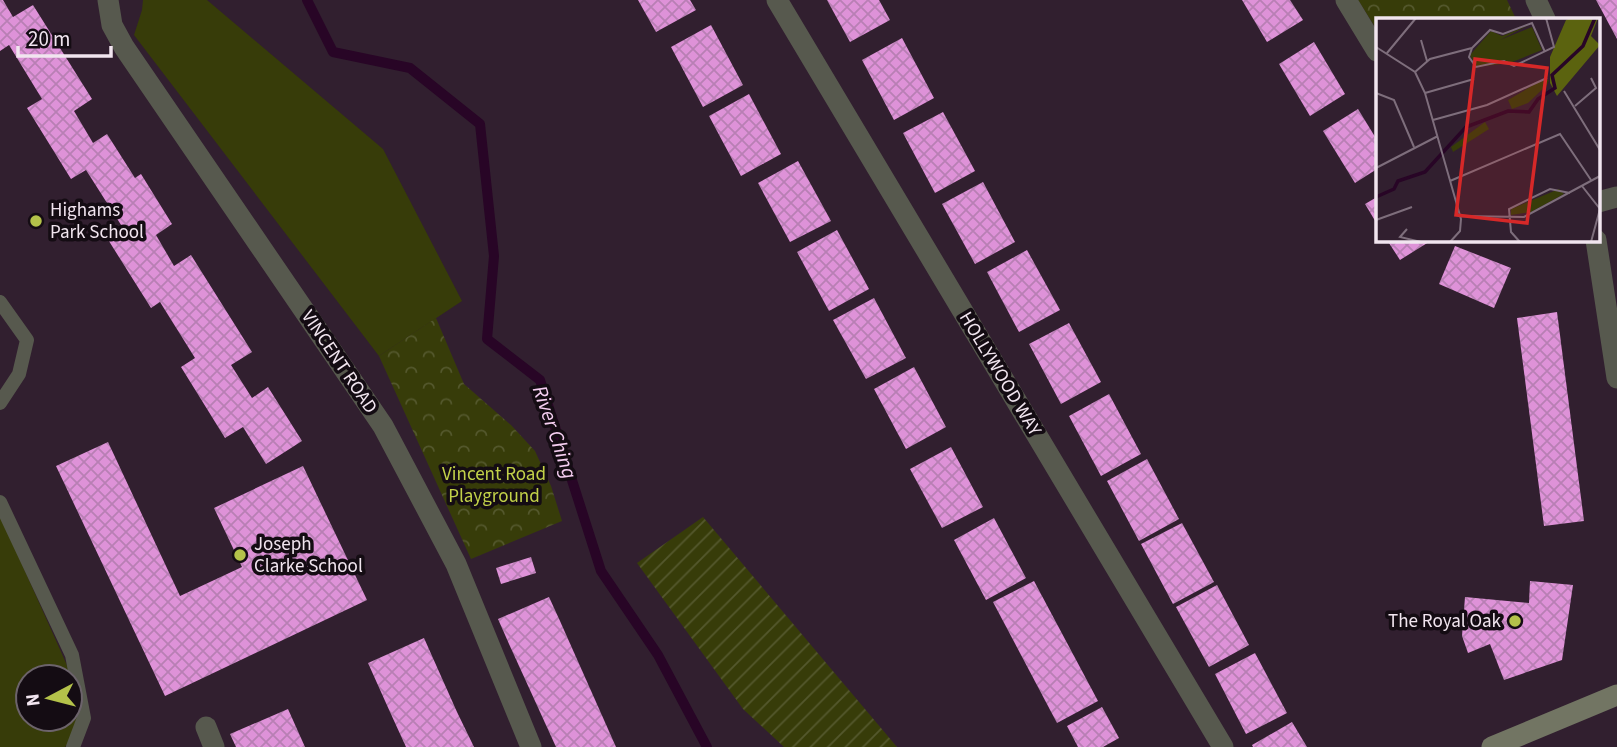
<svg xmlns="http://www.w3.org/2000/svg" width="1617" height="747" viewBox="0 0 1617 747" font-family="'Source Sans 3',sans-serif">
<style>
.grass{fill:#373c09;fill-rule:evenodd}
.park{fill:url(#park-crowns)}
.garden{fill:url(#garden-furrows)}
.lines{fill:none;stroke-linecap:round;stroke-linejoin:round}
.stream{stroke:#280526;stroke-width:10}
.building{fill:url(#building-cross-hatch)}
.lane{stroke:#57594e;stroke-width:14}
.street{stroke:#57594e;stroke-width:21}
.secondary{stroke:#727563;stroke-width:21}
.poi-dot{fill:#b4c24a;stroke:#140c13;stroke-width:2.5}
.labels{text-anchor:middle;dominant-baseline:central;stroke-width:7;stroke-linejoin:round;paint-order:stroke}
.poi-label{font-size:19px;fill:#f1e5ef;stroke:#140c13;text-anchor:start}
.street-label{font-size:19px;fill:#f1e5ef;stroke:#140c13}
.park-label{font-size:19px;fill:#c2d149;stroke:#140c13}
.water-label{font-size:21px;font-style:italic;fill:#f6cff2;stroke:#140c13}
.inset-river{fill:none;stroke:#280526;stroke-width:3.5}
.inset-road{fill:none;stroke:#7e6e7c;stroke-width:2}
.view{fill:#d62828;fill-opacity:0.15;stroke:#d62828;stroke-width:3.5}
.inset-edge{fill:none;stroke:#f1e5ef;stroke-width:3.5}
</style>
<defs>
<pattern id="park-crowns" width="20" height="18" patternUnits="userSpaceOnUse" patternTransform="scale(1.75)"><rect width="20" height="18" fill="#373c09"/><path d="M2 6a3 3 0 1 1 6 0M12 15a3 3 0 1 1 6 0" fill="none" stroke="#54582d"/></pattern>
<pattern id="garden-furrows" width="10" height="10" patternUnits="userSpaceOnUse" patternTransform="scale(1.75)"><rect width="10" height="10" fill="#373c09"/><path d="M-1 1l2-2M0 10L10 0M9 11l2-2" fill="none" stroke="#54582d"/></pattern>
<pattern id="building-cross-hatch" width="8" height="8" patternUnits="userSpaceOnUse" patternTransform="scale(1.75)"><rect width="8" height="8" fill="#de92d8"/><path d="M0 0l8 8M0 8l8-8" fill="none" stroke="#b87fb4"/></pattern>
</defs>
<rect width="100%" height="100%" fill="#311f2f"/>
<g class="grass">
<polygon points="143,0 207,0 383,149 462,301 379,356 134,35 142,10"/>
<path d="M 0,515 L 66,663 L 78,698 L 77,725 L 71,740 L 65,747 L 0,747 ZM 28,677 L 70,677 L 70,719 L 28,719 Z"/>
</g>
<g class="park">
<polygon points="1358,0 1507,0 1516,19 1377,19 1377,30"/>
<polygon points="436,318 464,384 511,425 535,451 551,486 562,521 471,559 379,356"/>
</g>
<polygon class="garden" points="703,517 897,747 784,747 743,709 637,563"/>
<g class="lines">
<polyline class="stream" points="307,0 333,52 410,68 480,124 494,256 487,339 540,380 601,571 658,655 707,747"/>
</g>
<g class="building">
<polygon points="0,0 3,0 13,17 33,5 92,99 74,111 93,143 107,134 135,178 141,174 172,224 156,235 174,266 191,255 252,352 231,365 252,398 268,387 302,441 266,464 243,427 225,438 181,367 195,358 160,302 151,308 107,238 123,228 86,170 71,179 27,108 42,99 9,45 0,51"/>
<polygon points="638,0 690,0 696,10 656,32"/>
<polygon points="827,0 879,0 890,20 850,42"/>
<polygon points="1242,0 1290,0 1303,20 1267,42"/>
<polygon points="1596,0 1617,0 1617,39 1602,11"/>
<polygon points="711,25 743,85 703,107 671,47"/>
<polygon points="902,38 934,98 894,120 862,60"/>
<polygon points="1314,42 1345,94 1310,116 1279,64"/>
<polygon points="749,94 781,154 741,176 709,116"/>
<polygon points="1358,109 1377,140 1377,169 1355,183 1323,131"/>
<polygon points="943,112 975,171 935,193 903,133"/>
<polygon points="798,161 831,221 790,242 758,183"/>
<polygon points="983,182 1015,242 975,264 942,204"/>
<polygon points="1377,197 1377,224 1365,204"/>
<polygon points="837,230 869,289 829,311 797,252"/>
<polygon points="1387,240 1432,240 1400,260"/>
<polygon points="1455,246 1511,268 1494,308 1439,284"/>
<polygon points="1027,250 1060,310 1019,332 987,272"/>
<polygon points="874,298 906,358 866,379 833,320"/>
<polygon points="1557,312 1584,521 1544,526 1517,318"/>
<polygon points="1069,323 1101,382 1061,404 1029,344"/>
<polygon points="914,367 946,427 906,449 874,389"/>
<polygon points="1109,394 1141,454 1101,476 1069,416"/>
<polygon points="108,442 180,596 242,567 214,508 303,466 367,600 165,696 56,466"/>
<polygon points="951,447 983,507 942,528 910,469"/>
<polygon points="1147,459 1179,519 1139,541 1107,481"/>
<polygon points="994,518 1026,578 986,600 954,540"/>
<polygon points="1182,523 1214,582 1173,604 1141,544"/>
<polygon points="531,557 536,573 501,584 496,568"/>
<polygon points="1034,581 1098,701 1057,723 993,602"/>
<polygon points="1530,581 1573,585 1562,660 1504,680 1490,644 1468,653 1462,636 1465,597 1529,603"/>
<polygon points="1217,585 1249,645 1209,667 1176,607"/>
<polygon points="549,597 560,621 616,747 556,747 509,644 498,619"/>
<polygon points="424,638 457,712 474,747 406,747 390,712 368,663"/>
<polygon points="1255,653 1287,713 1246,734 1215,674"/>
<polygon points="1102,707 1119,738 1103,747 1078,747 1067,726"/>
<polygon points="288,709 305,747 236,747 230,734"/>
<polygon points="1292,722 1307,747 1253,747 1252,745"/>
</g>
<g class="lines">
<g class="lane">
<polyline points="0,302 27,340 19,374 0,403"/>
<polyline points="0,502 72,655 84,718 73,747"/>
</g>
<g class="street">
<polyline points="108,0 112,25 124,47 383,426 456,564 531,747"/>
<polyline points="777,0 1223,747"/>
<polyline points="1346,0 1377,51"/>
<polyline points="1536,0 1545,19"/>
<polyline points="1598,202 1617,197"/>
<polyline points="1596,240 1617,378"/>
<polyline points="206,727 214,747"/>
</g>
<polyline class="secondary" points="1492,747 1617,695"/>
</g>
<g class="poi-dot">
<circle cx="36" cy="221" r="7"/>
<circle cx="240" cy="555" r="7"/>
<circle cx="1515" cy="621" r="7"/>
</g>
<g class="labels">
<g class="poi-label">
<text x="50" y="210">Highams<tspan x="50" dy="22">Park School</tspan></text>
<text x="254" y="544">Joseph<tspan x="254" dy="22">Clarke School</tspan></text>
<text x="1501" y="621" text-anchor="end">The Royal Oak</text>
</g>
<g class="street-label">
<text transform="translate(339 362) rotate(56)">VINCENT ROAD</text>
<text transform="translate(1000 374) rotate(59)">HOLLYWOOD WAY</text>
</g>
<g class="park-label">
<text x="494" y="474">Vincent Road<tspan x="494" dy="22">Playground</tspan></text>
</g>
<g class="water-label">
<text transform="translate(555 432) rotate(71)">River Ching</text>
</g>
</g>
<g transform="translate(1376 18)">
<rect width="224" height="224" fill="#311f2f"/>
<path d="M 153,7 L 124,22 L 156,9 L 166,32 L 134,45 L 100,49 L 94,37 L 115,13 L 126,18 ZM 166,62 L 173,62 L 171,67 L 152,85 L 136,91 L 132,82 Z" fill="#373c09"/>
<path d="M 195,0 L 222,0 L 215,18 L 224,27 L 181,78 L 174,65 L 174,39 L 190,2 Z" fill="#5b630f"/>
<path d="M 183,171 L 188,176 L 155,194 L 135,197 L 135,191 Z" fill="#373c09"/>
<path d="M 109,104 L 113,111 L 77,134 L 75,129 Z" fill="#373c09"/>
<path class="inset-river" d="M 0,179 L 18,171 L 22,163 L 49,154 L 90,109 L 132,93 L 153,94 L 162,81 L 179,70 L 176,57 L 207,28 L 219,0"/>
<path class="inset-road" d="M 45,22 L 51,43M 0,29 L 39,54 L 49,75 L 85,201 L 84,213 L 74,224M 96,30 L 114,12 L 127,16 L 156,5 L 169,34M 11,35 L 40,0M 39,54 L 54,41 L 96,30 L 93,39 L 100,49 L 128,43 L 138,48 L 178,29 L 170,0M 188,73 L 224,132M 0,75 L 18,82 L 38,129M 49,75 L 98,61M 199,88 L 220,70 L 215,60M 57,102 L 111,87 L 171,60M 0,150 L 62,118M 74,163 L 184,116 L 215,162M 206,168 L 224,191 L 215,224M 85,198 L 148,199 L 224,158M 0,202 L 36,189M 31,211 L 24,219 L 45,224M 144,224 L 135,214 L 133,191 L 174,171 L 194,175"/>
<path class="view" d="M 99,41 L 171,50 L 151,205 L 80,197 Z"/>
<rect width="224" height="224" class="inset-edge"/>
</g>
<g transform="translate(49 698) rotate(263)"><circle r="33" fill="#140c13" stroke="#6c636b" stroke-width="2"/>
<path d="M0-5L12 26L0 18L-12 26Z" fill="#b4c24a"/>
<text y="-10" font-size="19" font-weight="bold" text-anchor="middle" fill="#f1e5ef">N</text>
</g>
<path d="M18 46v10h93v-10" fill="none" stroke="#f1e5ef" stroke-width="3.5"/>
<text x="28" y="46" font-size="21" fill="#f1e5ef" stroke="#140c13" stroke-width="5" paint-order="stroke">20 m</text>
</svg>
